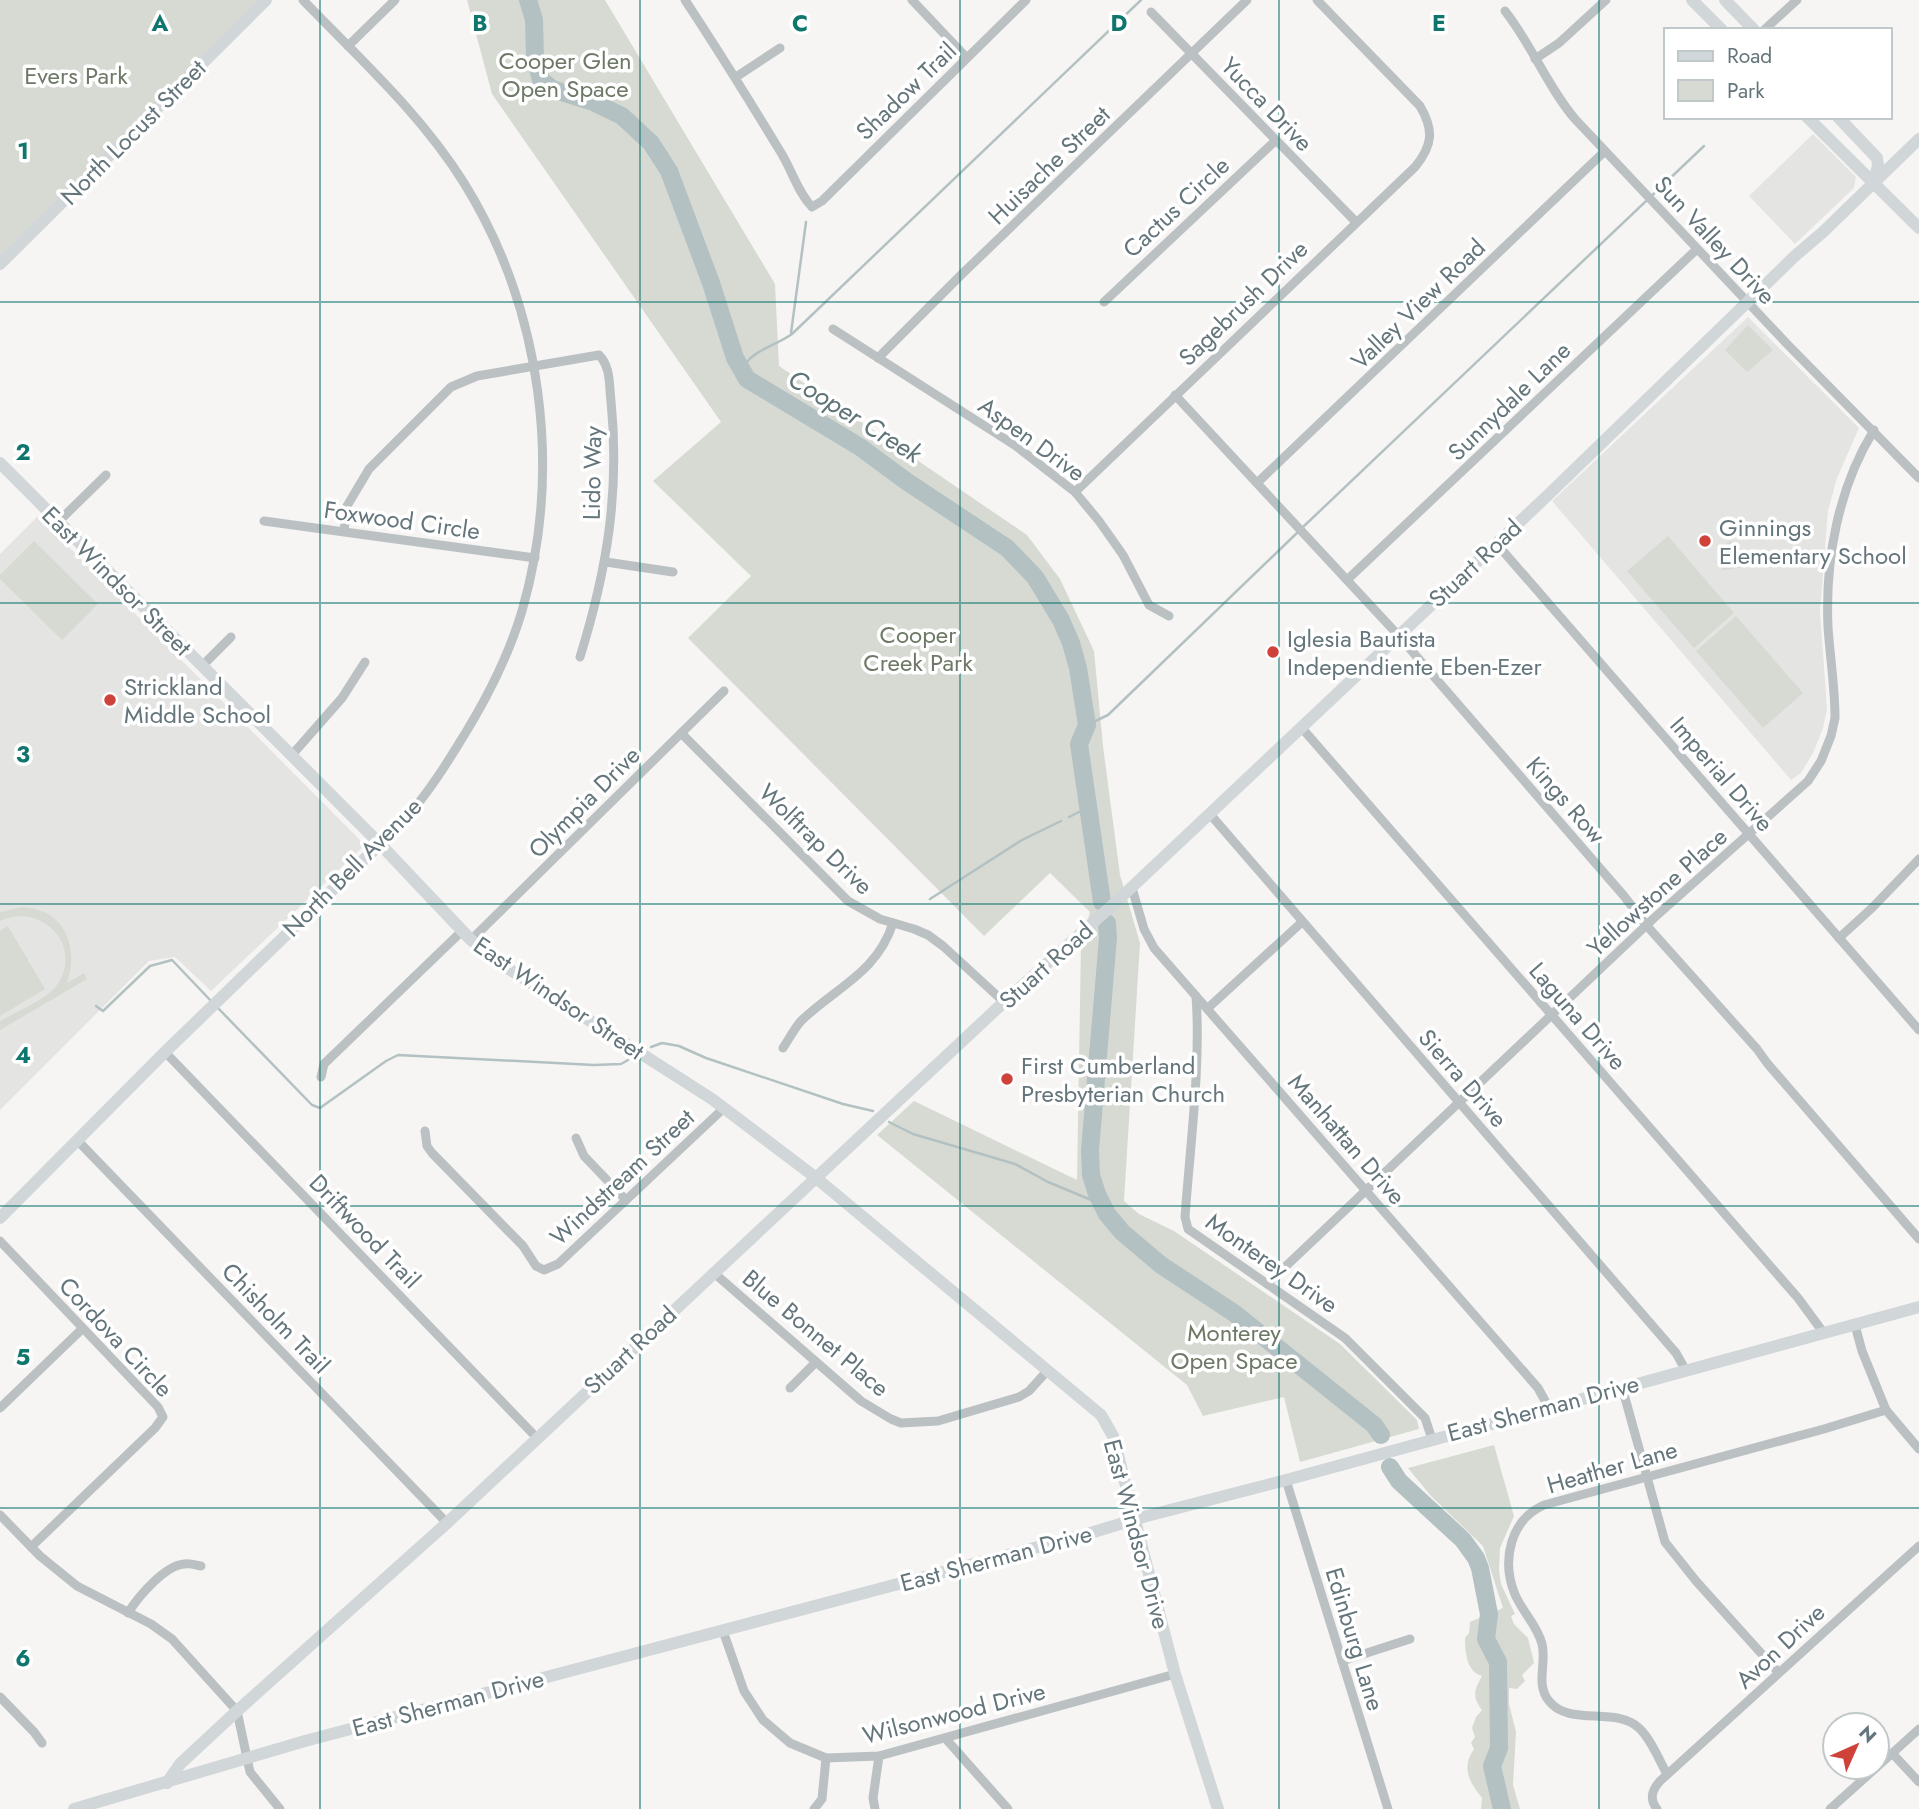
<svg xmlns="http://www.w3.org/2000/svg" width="1919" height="1809" viewBox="0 0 1919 1809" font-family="Jost,sans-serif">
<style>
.built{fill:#e4e5e3}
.green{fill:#d7dad3}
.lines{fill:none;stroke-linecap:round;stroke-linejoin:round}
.stream{stroke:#b3c1c2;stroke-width:2.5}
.river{stroke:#b3c1c2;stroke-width:18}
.street{stroke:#bbc1c3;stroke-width:9}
.secondary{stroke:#d1d6d8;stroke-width:12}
.grid{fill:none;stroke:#0f766e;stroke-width:2;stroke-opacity:0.55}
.poi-dot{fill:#cf423a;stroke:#fff;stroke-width:2.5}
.labels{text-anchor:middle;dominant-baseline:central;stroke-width:7;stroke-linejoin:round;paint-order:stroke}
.park-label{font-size:24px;fill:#6d7966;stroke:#fff}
.street-label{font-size:24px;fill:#64757b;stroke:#fff}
.poi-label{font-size:24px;fill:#64757b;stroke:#fff;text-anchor:start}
.water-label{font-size:26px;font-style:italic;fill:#5f7476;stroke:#fff}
.grid-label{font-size:23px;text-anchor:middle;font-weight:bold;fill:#0f766e;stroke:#fff;stroke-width:7;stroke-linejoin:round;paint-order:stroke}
</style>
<rect width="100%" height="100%" fill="#f6f5f3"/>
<g class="built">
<polygon points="1813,134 1856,177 1854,188 1795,244 1749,196"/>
<polygon points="1748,317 1859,428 1837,478 1828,511 1820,611 1827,709 1823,728 1813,753 1801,773 1791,780 1552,501"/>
<polygon points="38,516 365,845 211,991 175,957 149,961 0,1110 0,554"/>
</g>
<g class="green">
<polygon points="0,0 258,0 0,256"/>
<polygon points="467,0 605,0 775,284 779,366 1027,535 1060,579 1094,651 1103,746 1120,875 1140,943 1124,1201 1139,1214 1174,1231 1340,1344 1417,1420 1419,1429 1300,1462 1284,1397 1203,1416 1187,1385 877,1135 914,1101 1077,1180 1081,943 1090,912 1050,873 984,936 688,638 751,576 653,481 721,422 492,94"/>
<polygon points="1748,325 1773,350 1747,372 1725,350"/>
<polygon points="1668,536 1734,613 1694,648 1627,571"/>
<polygon points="34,541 98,604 62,640 0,579 0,575"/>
<polygon points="1731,541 1736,543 1747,558 1744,567 1723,570 1719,560 1722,555 1723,545"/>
<polygon points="1736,616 1803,693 1763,728 1696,651"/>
<path d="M 22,907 C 65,909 79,946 67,983 L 84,973 L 87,979 L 0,1030 L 0,1021 C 16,1012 50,998 59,982 C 82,943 40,902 0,921 L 0,912 Z"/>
<polygon points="8,926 45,989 0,1016 0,931"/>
<path d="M 1494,1445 L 1514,1516 L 1500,1548 L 1499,1570 L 1501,1584 L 1515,1614 L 1511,1616 L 1514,1624 L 1528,1638 L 1534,1663 L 1522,1675 L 1525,1681 L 1517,1689 L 1509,1688 L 1509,1704 L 1516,1732 L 1513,1785 L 1520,1809 L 1481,1809 L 1482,1798 C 1469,1782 1461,1767 1474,1749 L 1471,1743 L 1475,1737 L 1472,1728 L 1476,1717 L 1482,1710 C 1472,1697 1474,1690 1482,1676 C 1467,1672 1465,1653 1465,1638 L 1469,1633 L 1470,1622 L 1503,1608 L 1483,1546 L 1431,1496 L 1408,1468 Z"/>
</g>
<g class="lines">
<g class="stream">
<polyline points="791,333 806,222"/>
<path d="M 741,371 C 752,349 774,347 792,334 L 1141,0"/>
<polyline points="1303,527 1704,146"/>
<polyline points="1087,725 1108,715 1298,532"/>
<polyline points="1069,817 1087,808"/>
<polyline points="930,899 1022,840 1061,821"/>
<polyline points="96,1006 103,1011 150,966 172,960 212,1002"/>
<polyline points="217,1007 312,1105 320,1108 386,1061 398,1055 594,1065 621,1064 628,1060"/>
<polyline points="651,1047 662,1043 679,1046 706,1058 843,1104 873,1111"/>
<polyline points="889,1122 913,1134 1015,1164 1048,1182 1101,1204"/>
</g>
<g class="river">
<polyline points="528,0 534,20 535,58 541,80 552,89 593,102 622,116 651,143 669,171 711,283 735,358 747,379 860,447 906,481 1007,548 1035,577 1061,620 1071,643 1078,668 1087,725 1079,744 1102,902"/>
<polyline points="1107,923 1108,938 1090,1150 1091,1175 1097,1194 1107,1214 1122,1232 1161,1265 1234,1313 1374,1425 1381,1435"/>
<polyline points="1390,1467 1399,1481 1463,1540 1476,1558 1480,1568 1489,1614 1486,1639 1498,1662 1499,1748 1492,1766 1502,1809"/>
</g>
<g class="street">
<path d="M 303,0 C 359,58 421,114 464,183 C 542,309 563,469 522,611 C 508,658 484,704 458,745 C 436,781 412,816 380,844"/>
<path d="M 685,0 C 718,50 749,100 780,151 C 792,170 797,191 812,207 L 822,201 L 1026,0"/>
<polyline points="912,0 967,58"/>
<path d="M 1505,11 C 1532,45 1547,86 1575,119 L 1789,346 L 1919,478"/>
<polyline points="1151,12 1356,222"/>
<polyline points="1764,30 1797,0"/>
<polyline points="348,46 395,0"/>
<polyline points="1535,59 1559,43 1606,0"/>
<polyline points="736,77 780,48"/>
<polyline points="1104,302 1275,141"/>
<polyline points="833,329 1016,446 1075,492 1099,521 1123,555 1149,605 1169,616"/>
<polyline points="878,358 962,274 1247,0"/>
<polyline points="1175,395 1398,635 1624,896 1647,926 1757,1049 1767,1063 1919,1239"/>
<polyline points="1257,483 1605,151"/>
<path d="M 1075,492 L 1415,167 C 1433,145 1434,130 1420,106 L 1317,0"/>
<polyline points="264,521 535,558"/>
<polyline points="58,522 106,475"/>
<path d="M 344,531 L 347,506 L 369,469 L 451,387 L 477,376 L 599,355 C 611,367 609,385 611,401 C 620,492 607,570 580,657"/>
<polyline points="1496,543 1919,1030"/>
<polyline points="606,562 673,572"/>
<polyline points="1347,580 1697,249"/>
<polyline points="202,666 231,637"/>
<polyline points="1301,727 1798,1298 1823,1332"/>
<polyline points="681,733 848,901 880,919 914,929 928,935 943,946 1004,1002"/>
<polyline points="291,756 342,698 365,662"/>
<polyline points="1209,813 1676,1353 1685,1369"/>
<polyline points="1132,888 1144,929 1154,948 1538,1388 1549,1408"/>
<polyline points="1839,938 1872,908 1919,859"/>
<polyline points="471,940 724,691"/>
<path d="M 1196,996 C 1201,1066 1190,1146 1185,1217 L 1188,1229 L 1345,1338 L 1425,1418 L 1432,1439"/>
<polyline points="1208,1008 1302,922"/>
<path d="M 783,1048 C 789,1039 794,1029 801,1021 C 836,987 877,973 893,923"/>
<polyline points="165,1052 537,1438"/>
<polyline points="321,1077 324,1064 462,931"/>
<polyline points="425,1131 427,1146 432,1153 523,1246 536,1266 544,1270 558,1264 724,1108"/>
<polyline points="576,1138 584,1156 626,1200"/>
<polyline points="77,1140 447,1523"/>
<polyline points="0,1241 158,1407 163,1417 155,1428 31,1547"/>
<polyline points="713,1272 861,1401 891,1419 901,1423 938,1421 1019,1397 1029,1391 1048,1370"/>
<path d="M 1267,1284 L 1654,918 L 1808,781 L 1821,761 L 1831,736 L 1835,718 C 1835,687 1830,657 1828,627 C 1825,560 1838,488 1874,430"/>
<polyline points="1855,1325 1862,1351 1886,1410 1919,1449"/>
<polyline points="1622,1387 1665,1542 1696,1581 1778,1672"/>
<polyline points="790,1388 816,1362"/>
<polyline points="0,1408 82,1329"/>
<polyline points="1286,1480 1388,1809"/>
<polyline points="0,1515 40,1556 77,1586 151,1624 172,1639 237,1711 250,1772 280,1809"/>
<path d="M 128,1613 C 138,1597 164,1566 184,1564 C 190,1563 196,1565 201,1566"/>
<polyline points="723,1631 744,1691 763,1720 790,1743 826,1758 879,1756 1175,1674"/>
<polyline points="1342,1661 1410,1639"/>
<polyline points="0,1697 34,1732 42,1743"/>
<polyline points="946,1739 1008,1809"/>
<polyline points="1892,1753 1919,1782"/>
<polyline points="1877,1767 1919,1729"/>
<path d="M 1667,1774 C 1659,1760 1651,1739 1639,1728 C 1616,1706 1569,1727 1549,1701 C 1535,1684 1547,1663 1542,1644 C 1537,1624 1521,1611 1514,1592 C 1502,1560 1510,1520 1544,1505 L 1824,1429 L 1886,1410"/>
<polyline points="814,1809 822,1799 826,1758"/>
<polyline points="875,1809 873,1798 879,1756"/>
<path d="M 1657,1809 C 1649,1799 1652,1790 1660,1781 L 1919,1546"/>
<polyline points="1830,1809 1877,1767"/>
</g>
<g class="secondary">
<polyline points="1692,0 1722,30"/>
<polyline points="1725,0 1754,30"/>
<polyline points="1807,117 1919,228"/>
<polyline points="1838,117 1877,158 1878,166 1873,182"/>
<polyline points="0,264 266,0"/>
<polyline points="0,463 380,844 471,940 506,967 712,1099 815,1177 1101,1415 1113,1436 1175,1674 1218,1809"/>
<polyline points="0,1218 165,1052 380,844"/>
<polyline points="167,1783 180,1764 237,1711 447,1523 1004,1002 1115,903 1547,496 1796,255 1823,232 1919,139"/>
<polyline points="74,1809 305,1741 1087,1534 1143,1517 1286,1480 1919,1307"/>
</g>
</g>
<path class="grid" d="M 320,0 L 320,1809M 640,0 L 640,1809M 960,0 L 960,1809M 1279,0 L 1279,1809M 1599,0 L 1599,1809M 0,302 L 1919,302M 0,603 L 1919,603M 0,904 L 1919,904M 0,1206 L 1919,1206M 0,1508 L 1919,1508"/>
<g class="poi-dot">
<circle cx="1705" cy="541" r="7"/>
<circle cx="1273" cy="652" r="7"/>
<circle cx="110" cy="700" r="7"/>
<circle cx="1007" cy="1079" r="7"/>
</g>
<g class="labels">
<g class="park-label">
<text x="565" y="60">Cooper Glen<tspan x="565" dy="28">Open Space</tspan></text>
<text x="76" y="75">Evers Park</text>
<text x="918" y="634">Cooper<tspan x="918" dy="28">Creek Park</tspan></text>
<text x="1234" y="1332">Monterey<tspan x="1234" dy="28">Open Space</tspan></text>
</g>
<g class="street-label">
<text transform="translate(906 91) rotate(-44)">Shadow Trail</text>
<text transform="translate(1267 104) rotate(46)">Yucca Drive</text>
<text transform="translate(133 132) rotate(-45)">North Locust Street</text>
<text transform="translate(1049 165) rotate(-44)">Huisache Street</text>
<text transform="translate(1176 207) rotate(-43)">Cactus Circle</text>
<text transform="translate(1715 240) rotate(47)">Sun Valley Drive</text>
<text transform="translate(1243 303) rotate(-44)">Sagebrush Drive</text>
<text transform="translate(1418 304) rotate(-44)">Valley View Road</text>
<text transform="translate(1509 401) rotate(-44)">Sunnydale Lane</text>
<text transform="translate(1032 439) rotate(36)">Aspen Drive</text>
<text transform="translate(592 473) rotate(-89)">Lido Way</text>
<text transform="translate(402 520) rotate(8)">Foxwood Circle</text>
<text transform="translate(1475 563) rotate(-43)">Stuart Road</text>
<text transform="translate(117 581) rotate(45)">East Windsor Street</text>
<text transform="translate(1722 774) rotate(49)">Imperial Drive</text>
<text transform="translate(1566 800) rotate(49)">Kings Row</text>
<text transform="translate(584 802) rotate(-45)">Olympia Drive</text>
<text transform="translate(816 839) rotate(44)">Wolftrap Drive</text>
<text transform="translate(352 867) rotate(-45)">North Bell Avenue</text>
<text transform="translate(1657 892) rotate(-42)">Yellowstone Place</text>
<text transform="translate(1046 965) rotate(-42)">Stuart Road</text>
<text transform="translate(559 998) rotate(34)">East Windsor Street</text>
<text transform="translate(1578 1016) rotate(49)">Laguna Drive</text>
<text transform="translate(1463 1078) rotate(49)">Sierra Drive</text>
<text transform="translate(1347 1139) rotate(49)">Manhattan Drive</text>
<text transform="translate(622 1177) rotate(-43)">Windstream Street</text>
<text transform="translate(365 1231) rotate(46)">Driftwood Trail</text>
<text transform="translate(1272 1263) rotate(35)">Monterey Drive</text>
<text transform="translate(276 1318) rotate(46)">Chisholm Trail</text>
<text transform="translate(816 1333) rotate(40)">Blue Bonnet Place</text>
<text transform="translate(116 1337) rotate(47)">Cordova Circle</text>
<text transform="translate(630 1350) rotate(-43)">Stuart Road</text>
<text transform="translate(1543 1408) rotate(-15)">East Sherman Drive</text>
<text transform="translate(1612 1467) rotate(-16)">Heather Lane</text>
<text transform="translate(1137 1534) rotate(75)">East Windsor Drive</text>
<text transform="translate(996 1558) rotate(-15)">East Sherman Drive</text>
<text transform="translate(1355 1639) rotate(73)">Edinburg Lane</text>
<text transform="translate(1780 1646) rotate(-43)">Avon Drive</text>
<text transform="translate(448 1703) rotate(-15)">East Sherman Drive</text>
<text transform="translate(954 1713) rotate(-14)">Wilsonwood Drive</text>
</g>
<g class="poi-label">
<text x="1719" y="527">Ginnings<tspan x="1719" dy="28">Elementary School</tspan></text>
<text x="1287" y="638">Iglesia Bautista<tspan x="1287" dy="28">Independiente Eben-Ezer</tspan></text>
<text x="124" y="686">Strickland<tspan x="124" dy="28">Middle School</tspan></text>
<text x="1021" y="1065">First Cumberland<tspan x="1021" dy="28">Presbyterian Church</tspan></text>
</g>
<g class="water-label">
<text transform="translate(855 416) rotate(32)">Cooper Creek</text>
</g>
</g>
<g class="grid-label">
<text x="160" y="31">A</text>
<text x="480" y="31">B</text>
<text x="800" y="31">C</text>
<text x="1119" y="31">D</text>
<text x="1439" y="31">E</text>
<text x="23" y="159">1</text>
<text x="23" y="460">2</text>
<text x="23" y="762">3</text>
<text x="23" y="1063">4</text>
<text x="23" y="1365">5</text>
<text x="23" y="1666">6</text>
</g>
<rect x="1664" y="28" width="228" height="91" fill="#ffffff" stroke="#c1c8ca" stroke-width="2"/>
<rect x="1678" y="51" width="35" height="10" fill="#d1d6d8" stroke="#c1c8ca" stroke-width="2"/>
<text x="1727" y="63" font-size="21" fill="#64757b">Road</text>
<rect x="1678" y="80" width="35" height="21" fill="#d7dad3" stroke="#c1c8ca" stroke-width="2"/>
<text x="1727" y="98" font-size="21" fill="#64757b">Park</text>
<g transform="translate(1856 1746) rotate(45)"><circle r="33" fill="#ffffff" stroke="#c1c8ca" stroke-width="2"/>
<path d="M0-5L12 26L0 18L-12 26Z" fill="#cf423a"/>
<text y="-10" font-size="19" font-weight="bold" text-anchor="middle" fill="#64757b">N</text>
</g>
</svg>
